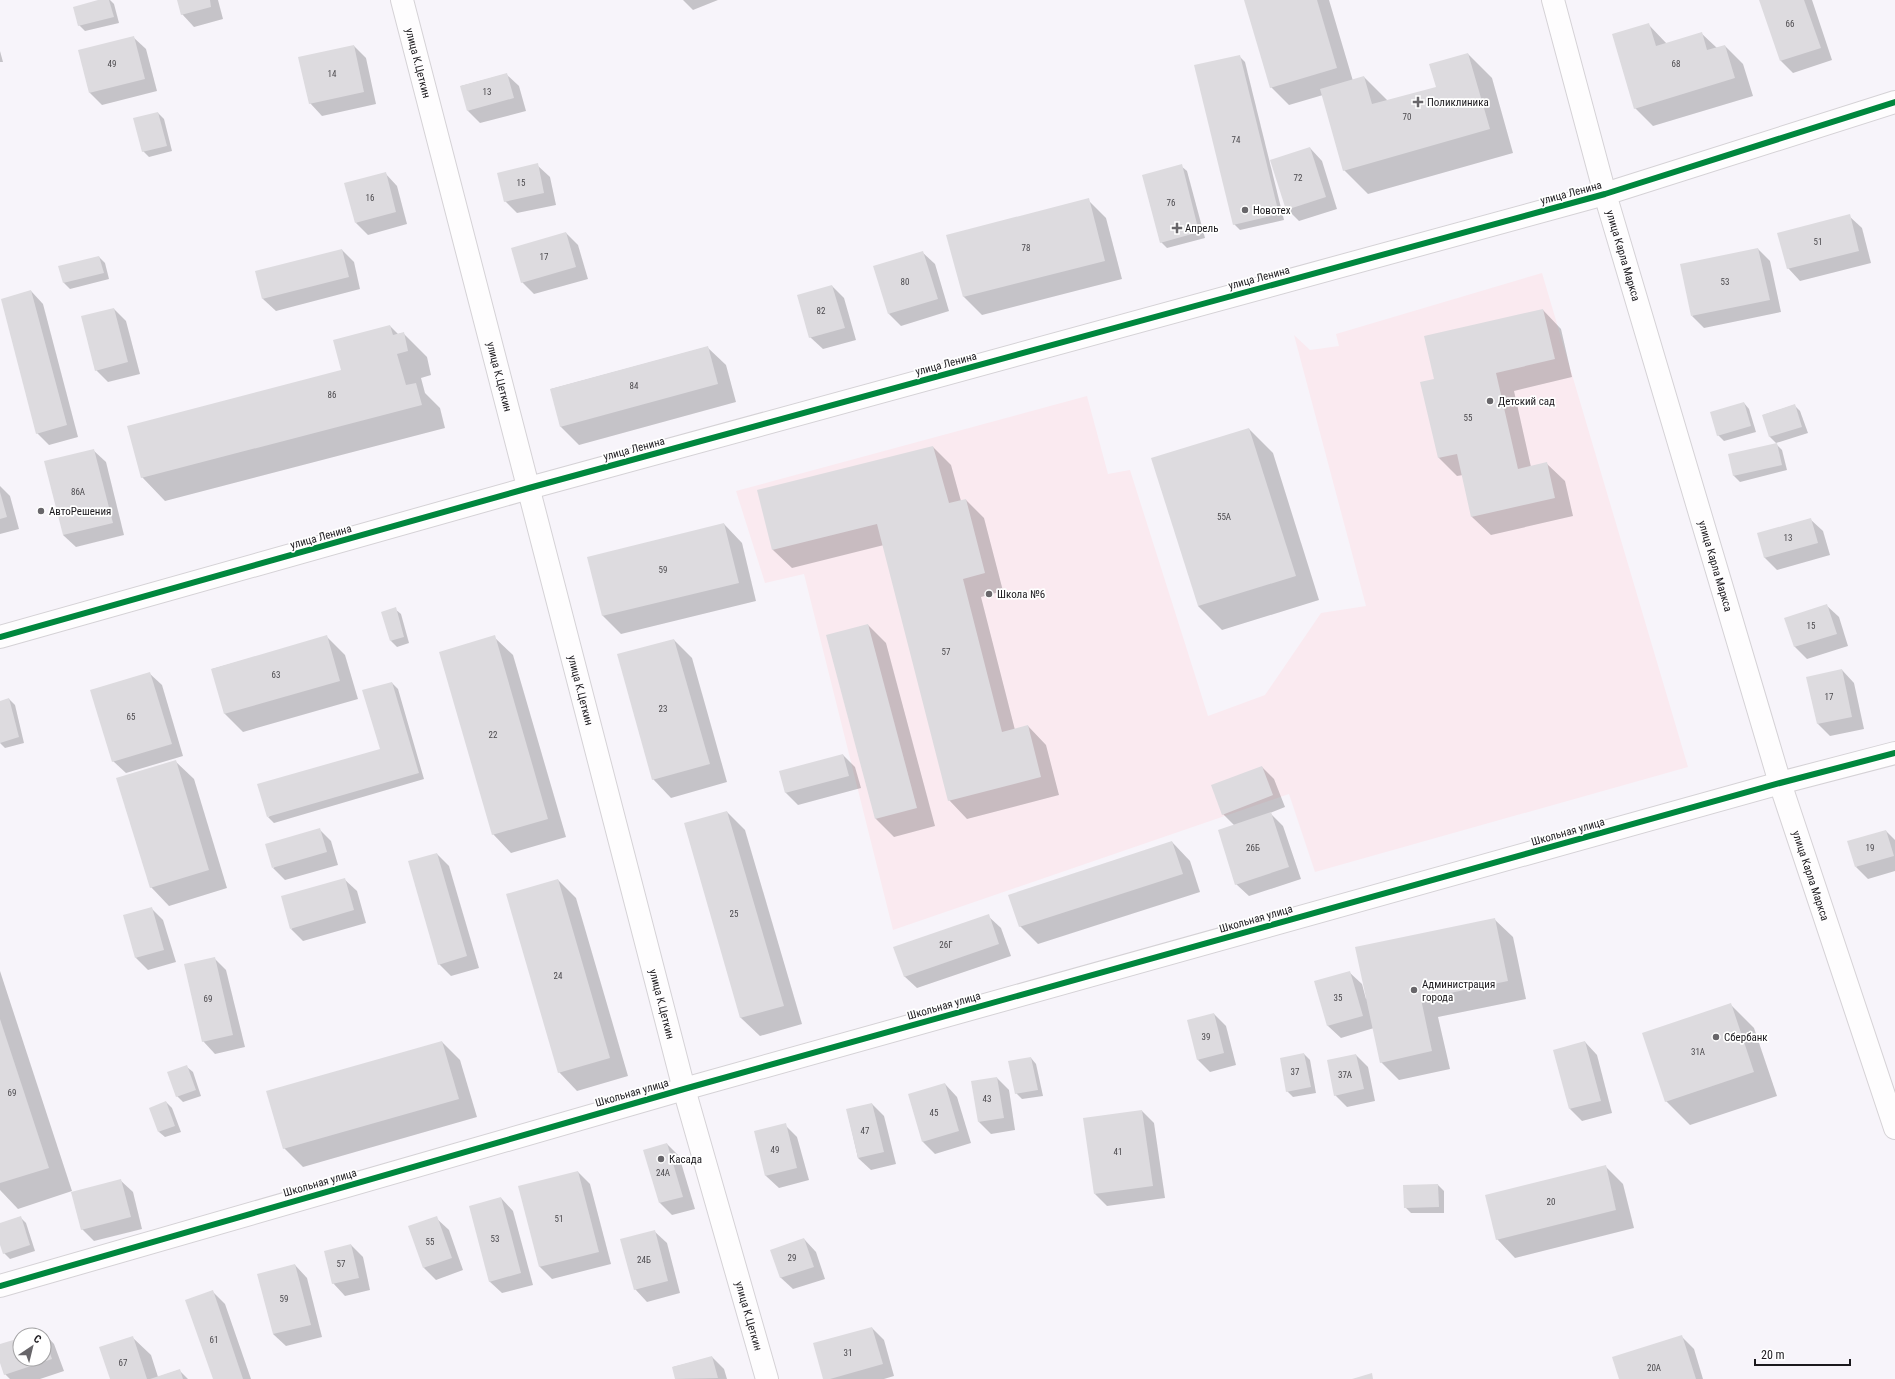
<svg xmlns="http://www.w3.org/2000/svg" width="1895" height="1379" viewBox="0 0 1895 1379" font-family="'Roboto Condensed',sans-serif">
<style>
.education{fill:#faeaf0}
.shadow{fill:#0003}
.building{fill:#dddbdf}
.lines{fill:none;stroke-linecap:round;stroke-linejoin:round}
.minor-casing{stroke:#d5d2d6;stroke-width:24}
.minor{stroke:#fefdfe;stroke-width:22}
.cycleway-casing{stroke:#fff;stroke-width:8}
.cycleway{stroke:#00873e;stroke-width:6}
.poi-dot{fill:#68666a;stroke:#fff;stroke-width:1.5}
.labels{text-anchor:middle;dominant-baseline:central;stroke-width:3.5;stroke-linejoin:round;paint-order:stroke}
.number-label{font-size:9px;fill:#4c4a4e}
.street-label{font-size:11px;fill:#1b191d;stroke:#fff}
.poi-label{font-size:11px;fill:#1b191d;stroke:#fff;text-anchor:start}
</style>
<rect width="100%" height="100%" fill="#f7f4fa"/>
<polygon class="education" points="1542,273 1688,767 1315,872 1289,794 893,930 804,574 765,583 736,491 1087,396 1108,474 1130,470 1208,716 1265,695 1321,613 1366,606 1294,335 1310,350 1339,346 1336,334"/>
<g class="shadow">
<polygon points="102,0 110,0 114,4 119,23 85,31 79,25"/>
<polygon points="178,0 218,0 223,19 194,27 182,14"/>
<polygon points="683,0 718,0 693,10"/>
<polygon points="1245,0 1329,0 1353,81 1364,77 1388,101 1437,88 1468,54 1492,78 1513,153 1368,194 1344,170 1323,95 1289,105 1271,87"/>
<polygon points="1760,0 1812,0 1832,60 1793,73 1781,61"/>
<polygon points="1648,24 1667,44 1701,33 1717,48 1725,46 1743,64 1753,96 1653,126 1635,108"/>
<polygon points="133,37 146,49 157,91 102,105 90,93 79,51"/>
<polygon points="354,46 366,58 376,104 322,116 310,103"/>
<polygon points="0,51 3,62 0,62"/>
<polygon points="1239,56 1245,62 1284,220 1240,230 1234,224"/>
<polygon points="506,74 519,86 526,111 480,123 468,111 461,86"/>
<polygon points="158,113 164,119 172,151 149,157 143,151"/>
<polygon points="1310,148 1322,161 1337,209 1299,221 1287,209"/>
<polygon points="537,165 550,177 556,205 517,213 505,201"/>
<polygon points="1181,166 1187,171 1205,238 1167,248 1161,242"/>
<polygon points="385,173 397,186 407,224 368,235 356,223"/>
<polygon points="1088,200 1106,218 1122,279 982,315 964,297 948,236"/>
<polygon points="1849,216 1862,228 1871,263 1800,281 1788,268"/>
<polygon points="566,233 578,245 588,279 534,294 522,282"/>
<polygon points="1758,249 1770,261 1781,312 1704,328 1692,316"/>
<polygon points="342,250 354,262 360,289 276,311 263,299 256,272"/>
<polygon points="922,252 935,264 949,311 901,326 889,314"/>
<polygon points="99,257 105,263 109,279 70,289 64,283 60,267"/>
<polygon points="832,286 844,298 856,340 823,349 810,337"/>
<polygon points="31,291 43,304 78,437 49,445 37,433"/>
<polygon points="114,309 126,321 140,374 108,382 96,370"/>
<polygon points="1543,310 1561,329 1572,377 1514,391 1531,467 1546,463 1565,481 1573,516 1491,535 1472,517 1463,475 1457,476 1439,458 1422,383 1435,380"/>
<polygon points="390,326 398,334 403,333 427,357 431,375 421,378 425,393 440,408 445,428 165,501 142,477 343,371"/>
<polygon points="707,347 726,365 736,402 579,445 561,427 551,389"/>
<polygon points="1744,403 1749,409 1756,432 1724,441 1718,435"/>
<polygon points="1794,405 1800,411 1808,433 1776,443 1770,437 1763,415"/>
<polygon points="1249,429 1273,453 1319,600 1222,630 1198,606"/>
<polygon points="1776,444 1782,450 1787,470 1740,482 1734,476 1729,455"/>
<polygon points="933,447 951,465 961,501 966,500 984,518 1003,591 981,597 1015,730 1028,726 1046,745 1059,795 967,819 949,800 884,545 792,568 773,550 759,491"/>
<polygon points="93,450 106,462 124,535 76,547 63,535"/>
<polygon points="0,486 10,496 19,529 0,534"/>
<polygon points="1810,519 1823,531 1830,555 1777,570 1765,558 1758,534"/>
<polygon points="724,524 742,543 756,601 621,634 603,616 588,558"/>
<polygon points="1826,605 1839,617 1848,646 1807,659 1795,647 1786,619"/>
<polygon points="395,609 401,614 409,643 397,647 391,641"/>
<polygon points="868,625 886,643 935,826 894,837 876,819"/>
<polygon points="327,637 345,655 358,699 243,732 225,714 212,669"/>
<polygon points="494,637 513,655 566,837 511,853 493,834"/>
<polygon points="674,640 692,658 727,782 671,798 653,779"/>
<polygon points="1842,670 1854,683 1864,729 1830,736 1818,724 1807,678"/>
<polygon points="149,673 162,685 183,756 126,773 113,761"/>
<polygon points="392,683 398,689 424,779 274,823 268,817 381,750"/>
<polygon points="9,699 15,705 24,743 5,748 0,743 0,702"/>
<polygon points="843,755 855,767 861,788 798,805 786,793 780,772"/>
<polygon points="175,761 194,779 227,888 169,906 151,887"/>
<polygon points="1262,767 1274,779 1285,807 1270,813 1283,826 1301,879 1249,896 1236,884 1234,825 1223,814"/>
<polygon points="727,812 745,830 802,1024 760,1036 741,1018 685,824"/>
<polygon points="319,829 331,841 338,865 285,880 273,868"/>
<polygon points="1886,831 1895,840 1895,871 1868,879 1856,867"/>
<polygon points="1172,842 1190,861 1200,892 1038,944 1020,926"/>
<polygon points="437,854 449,866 479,968 451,976 439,964"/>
<polygon points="344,879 357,891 366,923 303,941 291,929"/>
<polygon points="558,880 576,898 628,1076 577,1091 559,1072"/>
<polygon points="151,908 163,920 176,962 148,970 136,958"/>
<polygon points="988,916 1001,928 1011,956 917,988 904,976"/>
<polygon points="1494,919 1513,937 1526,999 1438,1017 1450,1069 1399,1080 1381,1062 1374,1028 1341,1038 1328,1026 1315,982 1349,972 1362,984 1366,999 1367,998"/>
<polygon points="214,958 226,970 245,1047 215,1054 203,1041"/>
<polygon points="0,971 72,1191 18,1209 0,1190"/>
<polygon points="1731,1005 1754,1028 1777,1096 1690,1125 1666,1101"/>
<polygon points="1214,1014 1226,1026 1236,1065 1210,1072 1198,1060"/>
<polygon points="442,1042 460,1060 477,1117 303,1167 284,1148"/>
<polygon points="1585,1042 1597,1055 1612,1113 1582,1121 1570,1109"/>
<polygon points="1304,1054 1310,1060 1316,1093 1293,1097 1287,1091"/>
<polygon points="1356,1055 1368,1067 1375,1101 1347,1107 1335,1095"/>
<polygon points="1031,1058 1036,1064 1043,1096 1022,1099 1016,1093"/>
<polygon points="187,1067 193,1072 201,1096 183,1102 177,1096"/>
<polygon points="997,1078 1009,1090 1015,1130 991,1134 979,1122"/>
<polygon points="945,1084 957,1097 971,1143 935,1154 923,1142 909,1095"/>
<polygon points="166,1102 172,1108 181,1132 165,1137 159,1132"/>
<polygon points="872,1104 884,1116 896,1164 871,1170 858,1158 847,1110"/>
<polygon points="1142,1111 1154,1123 1165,1198 1107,1206 1095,1194"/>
<polygon points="785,1125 797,1137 809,1180 779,1188 766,1176 755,1132"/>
<polygon points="667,1144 679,1156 695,1209 672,1215 660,1203 645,1151"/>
<polygon points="1605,1166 1623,1184 1634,1228 1515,1258 1497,1239"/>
<polygon points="578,1172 590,1184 611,1264 552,1279 540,1267 519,1187"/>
<polygon points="120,1180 133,1192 142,1229 94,1241 82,1229"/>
<polygon points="1438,1185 1444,1191 1444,1213 1411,1213 1405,1207"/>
<polygon points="501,1198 513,1211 533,1285 502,1293 489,1281"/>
<polygon points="20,1217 26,1223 35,1251 10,1259 4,1253 0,1242 0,1224"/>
<polygon points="436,1218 449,1230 463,1270 436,1280 424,1268"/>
<polygon points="654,1231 667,1243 680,1293 647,1302 635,1289"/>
<polygon points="804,1239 816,1252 825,1279 793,1289 780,1277"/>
<polygon points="351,1245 363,1257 370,1290 345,1296 333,1283"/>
<polygon points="295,1265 307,1278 322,1337 286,1346 273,1334"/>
<polygon points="213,1292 225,1304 251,1379 214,1379"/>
<polygon points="872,1328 884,1340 894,1376 884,1379 824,1379"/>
<polygon points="42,1331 54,1344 64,1371 40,1379 10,1379 5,1374 0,1360 0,1345 20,1339 20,1359 44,1359 44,1335 31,1335"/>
<polygon points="132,1337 151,1355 158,1377 179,1370 188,1379 111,1379"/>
<polygon points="1682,1337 1694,1349 1703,1379 1620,1379"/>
<polygon points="712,1357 724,1369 727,1379 676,1379 673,1367"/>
</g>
<g class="building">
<polygon points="98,0 109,0 114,17 78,26 73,7"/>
<polygon points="177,0 210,0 211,7 181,15"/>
<polygon points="1244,0 1317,0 1337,68 1270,88"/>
<polygon points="1759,0 1804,0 1821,48 1780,61"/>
<polygon points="1649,23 1656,46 1702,32 1707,50 1725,45 1735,78 1634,109 1612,34"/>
<polygon points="134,36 145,79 89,93 78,50"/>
<polygon points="354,45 364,92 309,104 298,57"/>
<polygon points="1468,53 1490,129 1343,171 1320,89 1364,76 1372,104 1436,87 1429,64"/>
<polygon points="1240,55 1279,214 1233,225 1194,65"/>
<polygon points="507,73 514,98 467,111 460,86"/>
<polygon points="158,112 167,146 142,152 133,118"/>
<polygon points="1310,147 1326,197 1286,210 1270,160"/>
<polygon points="538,163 544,193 504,202 497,173"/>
<polygon points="1182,164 1199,232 1160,243 1142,175"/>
<polygon points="386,172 396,212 355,223 344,183"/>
<polygon points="1089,198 1105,261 963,297 946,235"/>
<polygon points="1850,214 1859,251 1787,269 1777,233"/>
<polygon points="566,232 576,267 521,283 511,248"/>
<polygon points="1758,248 1770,300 1691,316 1680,264"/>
<polygon points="342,249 349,277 262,299 255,271"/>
<polygon points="923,251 938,299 888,314 873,266"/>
<polygon points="99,256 104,273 63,283 58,266"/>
<polygon points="832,285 845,328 809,338 797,295"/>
<polygon points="31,290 67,425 36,434 1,299"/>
<polygon points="114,308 128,362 95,371 81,316"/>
<polygon points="1543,309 1555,359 1496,373 1518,469 1547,462 1555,498 1471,517 1457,454 1438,458 1420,382 1434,379 1424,336"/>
<polygon points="390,325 393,335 404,332 408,351 397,354 406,385 416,383 422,405 141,478 127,426 341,370 333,340"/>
<polygon points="708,346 718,384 560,427 550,389"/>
<polygon points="1744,402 1751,426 1717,436 1710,412"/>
<polygon points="1795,404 1802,427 1769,437 1762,415"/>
<polygon points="1249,428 1296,576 1198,606 1151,458"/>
<polygon points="1777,443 1782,465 1733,476 1728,454"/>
<polygon points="933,446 949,503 966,499 985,573 963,579 1002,732 1028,725 1041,777 948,801 877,524 772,550 757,490"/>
<polygon points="94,449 113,523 63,535 44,461"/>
<polygon points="0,492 7,517 0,519"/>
<polygon points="1811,518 1818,543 1764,558 1757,533"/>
<polygon points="724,523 739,583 602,616 587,557"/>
<polygon points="1827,604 1837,634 1794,647 1784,618"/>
<polygon points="396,607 404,637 390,641 381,612"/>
<polygon points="868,624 917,808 875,819 826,635"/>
<polygon points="327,635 340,681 224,714 211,669"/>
<polygon points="495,635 548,819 492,835 439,652"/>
<polygon points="674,639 710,764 652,780 617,654"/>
<polygon points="1842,669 1852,717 1817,724 1806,677"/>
<polygon points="150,672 172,744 112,762 90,690"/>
<polygon points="392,682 419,773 267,817 257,784 380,749 362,690"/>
<polygon points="9,698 19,737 0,743 0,701"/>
<polygon points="843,754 849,776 785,793 779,771"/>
<polygon points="176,760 209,870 150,888 116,778"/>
<polygon points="1262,766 1273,795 1222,815 1211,785"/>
<polygon points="727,811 784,1006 740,1018 684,823"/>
<polygon points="1271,812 1289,867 1235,885 1218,830"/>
<polygon points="320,828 327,852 272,868 265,844"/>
<polygon points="1886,830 1894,856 1855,867 1847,841"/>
<polygon points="1172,841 1183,874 1019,927 1008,895"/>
<polygon points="437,853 467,956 438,965 408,861"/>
<polygon points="345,878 354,910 290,929 281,896"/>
<polygon points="558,879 610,1058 558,1073 506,894"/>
<polygon points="152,907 164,950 135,958 123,915"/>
<polygon points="989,914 999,944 904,977 893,947"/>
<polygon points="1495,918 1508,981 1421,999 1432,1051 1380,1063 1355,947"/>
<polygon points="215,957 233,1035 202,1042 184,964"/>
<polygon points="1350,971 1363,1016 1327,1026 1314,981"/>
<polygon points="1731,1003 1754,1072 1665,1102 1642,1033"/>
<polygon points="1214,1013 1224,1053 1197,1060 1187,1020"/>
<polygon points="0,1019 49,1168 0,1183"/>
<polygon points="442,1041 459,1099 283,1149 266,1091"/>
<polygon points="1585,1041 1601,1101 1569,1109 1553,1050"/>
<polygon points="1304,1053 1311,1087 1286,1092 1280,1058"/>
<polygon points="1356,1054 1364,1089 1334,1096 1327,1060"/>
<polygon points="1031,1057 1038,1090 1015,1094 1008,1061"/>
<polygon points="187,1065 196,1090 176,1097 167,1072"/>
<polygon points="997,1077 1004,1118 978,1122 971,1081"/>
<polygon points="945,1083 959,1131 922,1142 908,1094"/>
<polygon points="166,1101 175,1126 158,1132 149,1108"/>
<polygon points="872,1103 884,1152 858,1158 846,1109"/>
<polygon points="1142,1110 1153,1186 1094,1194 1083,1118"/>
<polygon points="786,1123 797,1168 765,1176 754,1131"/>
<polygon points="667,1143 683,1197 659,1203 643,1150"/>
<polygon points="1606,1165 1616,1210 1496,1240 1485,1195"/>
<polygon points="578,1171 599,1252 539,1267 518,1186"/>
<polygon points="121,1179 131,1217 81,1230 71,1192"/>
<polygon points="1438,1184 1439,1207 1404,1208 1403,1185"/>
<polygon points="501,1197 521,1273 489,1282 469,1206"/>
<polygon points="21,1216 30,1245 3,1254 0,1245 0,1223"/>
<polygon points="437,1216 452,1258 423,1268 408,1226"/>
<polygon points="655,1230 668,1281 634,1290 620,1239"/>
<polygon points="804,1238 814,1267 780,1278 770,1250"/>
<polygon points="351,1244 359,1278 332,1284 324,1251"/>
<polygon points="295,1264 311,1325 273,1334 257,1274"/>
<polygon points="213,1290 243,1379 213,1379 185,1300"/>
<polygon points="872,1327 883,1364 830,1379 823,1379 813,1343"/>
<polygon points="42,1330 44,1335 29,1335"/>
<polygon points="1682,1335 1696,1379 1619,1379 1612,1357"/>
<polygon points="44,1336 52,1359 4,1375 0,1363 0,1344 20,1338 20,1359 44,1359"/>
<polygon points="133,1336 147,1379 110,1379 99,1347"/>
<polygon points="712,1356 718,1378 675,1379 672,1367"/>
<polygon points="180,1369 183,1379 150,1379"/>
<polygon points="1372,1373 1373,1379 1352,1379"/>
</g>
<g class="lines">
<defs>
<g id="minor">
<path id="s1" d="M 402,0 L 684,1089 L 767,1379"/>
<path id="s2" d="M 1553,0 L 1605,194 L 1780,783 L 1895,1128"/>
<polyline points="0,637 529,488 1605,194 1895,102"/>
<polyline points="0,1286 684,1089 1780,783 1895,753"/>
</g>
</defs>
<use href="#minor" class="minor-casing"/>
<use href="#minor" class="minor"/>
<defs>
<g id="cycleway">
<polyline points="0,637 529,488 1605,194 1895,102"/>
<polyline points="0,1286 684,1089 1780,783 1895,753"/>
</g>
</defs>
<use href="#cycleway" class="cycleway-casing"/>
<use href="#cycleway" class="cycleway"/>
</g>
<g class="poi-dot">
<path d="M1416 96h4v4h4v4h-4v4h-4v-4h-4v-4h4z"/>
<circle cx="1245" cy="210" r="4"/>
<path d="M1175 222h4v4h4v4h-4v4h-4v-4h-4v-4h4z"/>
<circle cx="1490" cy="401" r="4"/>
<circle cx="41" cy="511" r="4"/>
<circle cx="989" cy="594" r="4"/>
<circle cx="1414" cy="990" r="4"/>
<circle cx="1716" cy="1037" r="4"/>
<circle cx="661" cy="1159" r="4"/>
</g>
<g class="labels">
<g class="number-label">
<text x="1790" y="24">66</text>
<text x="112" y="64">49</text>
<text x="1676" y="64">68</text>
<text x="332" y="74">14</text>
<text x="487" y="92">13</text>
<text x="1407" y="117">70</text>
<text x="1236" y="140">74</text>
<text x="1298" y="178">72</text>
<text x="521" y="183">15</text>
<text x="370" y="198">16</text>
<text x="1171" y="203">76</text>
<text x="1818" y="242">51</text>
<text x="1026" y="248">78</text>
<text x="544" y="257">17</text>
<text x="905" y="282">80</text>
<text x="1725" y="282">53</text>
<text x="821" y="311">82</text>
<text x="634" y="386">84</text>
<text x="332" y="395">86</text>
<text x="1468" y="418">55</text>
<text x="78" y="492">86А</text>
<text x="1224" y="517">55А</text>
<text x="1788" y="538">13</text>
<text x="663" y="570">59</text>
<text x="1811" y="626">15</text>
<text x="946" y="652">57</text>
<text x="276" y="675">63</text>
<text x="1829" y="697">17</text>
<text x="663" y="709">23</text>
<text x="131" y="717">65</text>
<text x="493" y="735">22</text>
<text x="1253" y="848">26Б</text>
<text x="1870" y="848">19</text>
<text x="734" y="914">25</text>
<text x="946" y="945">26Г</text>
<text x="558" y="976">24</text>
<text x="1338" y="998">35</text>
<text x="208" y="999">69</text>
<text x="1206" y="1037">39</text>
<text x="1698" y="1052">31А</text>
<text x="1295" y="1072">37</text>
<text x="1345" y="1075">37А</text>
<text x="12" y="1093">69</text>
<text x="987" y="1099">43</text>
<text x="934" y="1113">45</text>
<text x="865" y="1131">47</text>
<text x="775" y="1150">49</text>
<text x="1118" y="1152">41</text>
<text x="663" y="1173">24А</text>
<text x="1551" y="1202">20</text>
<text x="559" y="1219">51</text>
<text x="495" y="1239">53</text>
<text x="430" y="1242">55</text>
<text x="792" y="1258">29</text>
<text x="644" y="1260">24Б</text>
<text x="341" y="1264">57</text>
<text x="284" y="1299">59</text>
<text x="214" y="1340">61</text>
<text x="848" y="1353">31</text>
<text x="123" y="1363">67</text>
<text x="1654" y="1368">20А</text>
</g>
<g class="street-label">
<text stroke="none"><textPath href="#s1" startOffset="65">улица К.Цеткин</textPath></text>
<text transform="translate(1571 193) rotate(-15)">улица Ленина</text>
<text stroke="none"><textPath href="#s2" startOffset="265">улица Карла Маркса</textPath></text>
<text transform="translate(1259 278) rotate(-15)">улица Ленина</text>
<text transform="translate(946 364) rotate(-15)">улица Ленина</text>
<text stroke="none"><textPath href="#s1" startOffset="389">улица К.Цеткин</textPath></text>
<text transform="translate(634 449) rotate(-15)">улица Ленина</text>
<text transform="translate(321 537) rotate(-16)">улица Ленина</text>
<text stroke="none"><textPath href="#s2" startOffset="589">улица Карла Маркса</textPath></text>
<text stroke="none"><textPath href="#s1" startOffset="713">улица К.Цеткин</textPath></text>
<text transform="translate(1568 832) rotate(-16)">Школьная улица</text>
<text stroke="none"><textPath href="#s2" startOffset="913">улица Карла Маркса</textPath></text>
<text transform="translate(1256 919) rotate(-16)">Школьная улица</text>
<text stroke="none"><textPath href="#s1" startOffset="1037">улица К.Цеткин</textPath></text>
<text transform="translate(944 1006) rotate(-16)">Школьная улица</text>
<text transform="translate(632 1093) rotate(-16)">Школьная улица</text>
<text transform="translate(320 1183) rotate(-16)">Школьная улица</text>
<text stroke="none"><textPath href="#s1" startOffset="1361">улица К.Цеткин</textPath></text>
</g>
<g class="poi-label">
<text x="1427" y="102">Поликлиника</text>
<text x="1253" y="210">Новотех</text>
<text x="1185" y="228">Апрель</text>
<text x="1498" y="401">Детский сад</text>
<text x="49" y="511">АвтоРешения</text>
<text x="997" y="594">Школа №6</text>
<text x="1422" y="984">Администрация<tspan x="1422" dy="13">города</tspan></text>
<text x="1724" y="1037">Сбербанк</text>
<text x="669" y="1159">Касада</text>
</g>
</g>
<g transform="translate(32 1347) rotate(35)"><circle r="19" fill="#ffffff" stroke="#a4a3a5"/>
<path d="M0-3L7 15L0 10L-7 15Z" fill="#68666a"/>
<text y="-6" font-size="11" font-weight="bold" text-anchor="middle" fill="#1b191d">С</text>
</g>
<path d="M1755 1359v6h95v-6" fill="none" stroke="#1b191d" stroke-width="2"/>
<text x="1761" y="1359" font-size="12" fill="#1b191d" stroke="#ffffff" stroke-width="3" paint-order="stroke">20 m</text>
</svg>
